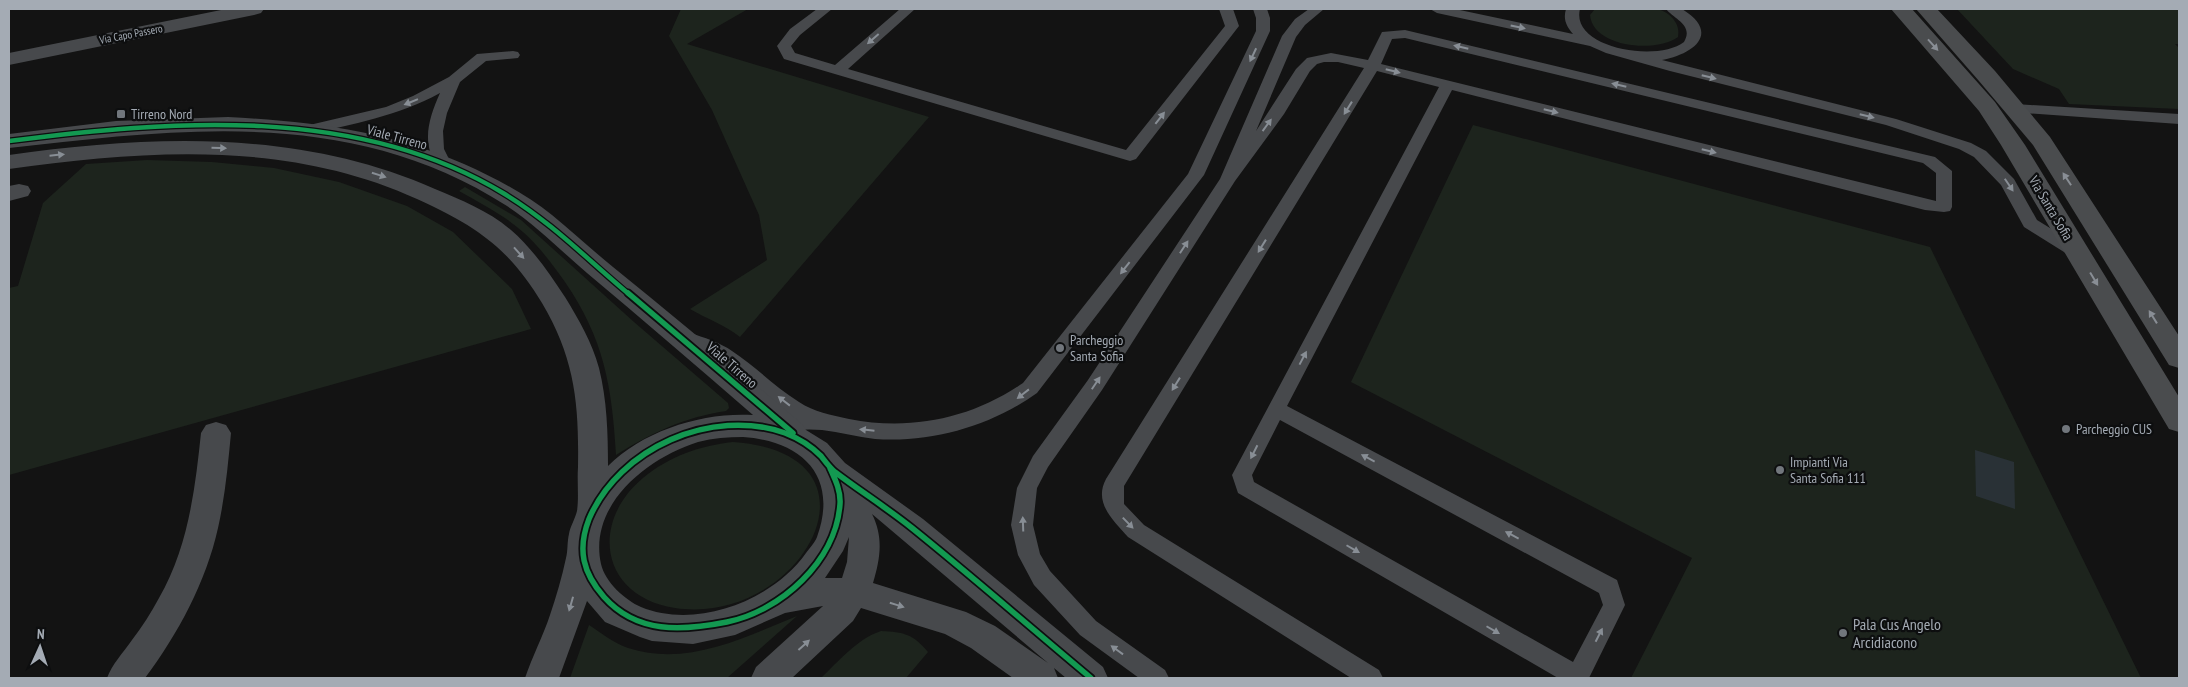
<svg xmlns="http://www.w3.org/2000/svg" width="2188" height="687" viewBox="0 0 2188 687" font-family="'PT Sans Narrow',sans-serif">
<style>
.green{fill:#1d241d}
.water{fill:#293136}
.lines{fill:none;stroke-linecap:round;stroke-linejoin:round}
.service{fill:#47494c;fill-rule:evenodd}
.minor{fill:#47494c;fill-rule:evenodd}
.tertiary{fill:#47494c;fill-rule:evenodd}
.primary{fill:#4a4c4e;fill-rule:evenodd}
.cycleway-far1-casing{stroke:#0d0e0f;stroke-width:7}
.cycleway-casing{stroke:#0d0e0f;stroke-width:9}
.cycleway-far1{stroke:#139951;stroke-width:4.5}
.cycleway{stroke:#139951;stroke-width:5.5}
.oneway{fill:#888e95}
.oneway2{fill:#898e95}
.poi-dot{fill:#71767c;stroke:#0d0e0f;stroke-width:2}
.labels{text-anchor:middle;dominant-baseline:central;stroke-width:4.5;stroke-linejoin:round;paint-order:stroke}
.far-street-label{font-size:11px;fill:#a4abb4;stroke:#0d0e0f}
.poi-label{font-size:14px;fill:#a4abb4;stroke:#0d0e0f;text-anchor:start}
.street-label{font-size:14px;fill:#a4abb4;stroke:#0d0e0f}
.near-poi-label{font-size:16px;fill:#a4abb4;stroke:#0d0e0f;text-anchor:start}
</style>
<rect width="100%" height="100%" fill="#131313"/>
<g class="green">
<path d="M 681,9 L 748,9 L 687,44 L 929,117 L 740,337 C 725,325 707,319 690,309 L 767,260 L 759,215 L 712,110 L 669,36 Z"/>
<path d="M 1595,9 C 1609,9 1645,6 1657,9 C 1670,12 1681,24 1678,37 C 1657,53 1593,48 1590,15 Z"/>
<polygon points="1957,9 2179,9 2179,44 2175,44 2179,48 2179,109 2069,104 2059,89 2013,69"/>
<polygon points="1473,125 1930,247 2141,678 1631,678 1692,558 1351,382"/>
<polygon points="147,160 212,162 274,168 339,182 407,206 453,232 512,289 531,329 9,475 9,288 18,286 43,203 86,164"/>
<path d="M 465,187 L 521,220 L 634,322 L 728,403 L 729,408 L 726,411 C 685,417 651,433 616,455 C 612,386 604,339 565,282 C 552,264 539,246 523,232 C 504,215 480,203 459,191 Z"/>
<path d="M 733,442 C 897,454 801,627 675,608 C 601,597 589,523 643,478 C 670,456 699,446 733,442 Z"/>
<path d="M 797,616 L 727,678 L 570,678 L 589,625 C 601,633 614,643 628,648 C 687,667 743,638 797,616 Z"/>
<path d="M 881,631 C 904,632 913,634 928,652 L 906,678 L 821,678 C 839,661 857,639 881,631 Z"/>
</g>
<polygon class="water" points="1975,450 2014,462 2015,509 1976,496"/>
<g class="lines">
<g class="service">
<polygon points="817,9 832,9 800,35 791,46 795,53 835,65 900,9 915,9 848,69 1126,150 1225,26 1219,9 1233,9 1239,26 1136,159 1130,161 784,59 777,46 790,29"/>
<path d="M 1253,9 L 1267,9 L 1270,18 L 1270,31 L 1204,175 L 1037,393 C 991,426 932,443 875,439 C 857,437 840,432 822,430 C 805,428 785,432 769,427 L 766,422 L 769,417 L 788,414 L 717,359 L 683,345 L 681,340 L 683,335 L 690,333 C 703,337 721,343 732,351 C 755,366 775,387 799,402 C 814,412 831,415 849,419 C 910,431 971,419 1023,383 L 1188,174 L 1256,31 L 1256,18 Z"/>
<path d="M 1309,9 L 1324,9 L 1305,25 L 1296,37 L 1256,131 L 1296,69 L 1307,58 L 1331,53 L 1368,60 L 1382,32 L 1405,30 L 1935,157 L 1952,171 L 1952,207 L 1950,211 L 1944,212 L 1925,210 L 1452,90 L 1287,406 L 1617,580 L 1625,605 L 1589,678 L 1558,678 L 1238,493 L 1232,475 L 1439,87 L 1377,71 L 1124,486 L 1124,504 L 1144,525 L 1379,670 L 1383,678 L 1351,678 L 1128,537 C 1114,521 1093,503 1106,479 L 1364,68 L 1338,62 L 1324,62 L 1317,64 L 1310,71 L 1284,114 L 1235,181 L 1102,390 L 1048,467 L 1037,488 L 1033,525 L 1040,554 L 1050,571 L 1096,621 L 1165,670 L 1169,678 L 1139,678 L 1080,635 L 1034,585 L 1018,555 L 1011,525 L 1017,488 L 1033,456 L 1088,380 L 1220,179 L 1282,36 L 1295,19 ZM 1405,38 L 1923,163 L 1936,173 L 1936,201 L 1381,64 L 1392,39 ZM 1280,420 L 1599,593 L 1603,605 L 1573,662 L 1254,482 L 1252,475 Z"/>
<path d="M 1430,9 L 1455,9 L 1573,34 C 1566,26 1563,19 1566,9 L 1580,9 C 1570,48 1657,63 1684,42 C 1694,25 1674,19 1666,9 L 1682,9 C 1721,33 1694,54 1662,60 L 1896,119 L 1971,143 L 1986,151 L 2014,179 L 2037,220 L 2084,249 L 2087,253 L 2084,257 L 2078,259 L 2072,257 L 2024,227 L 2001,185 L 1974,157 L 1959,149 L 1886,125 L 1670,71 L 1606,53 L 1590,46 L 1437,13 Z"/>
<path d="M 513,51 L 518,52 L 520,55 L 518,58 L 486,61 L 460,82 L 447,113 L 443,131 L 444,149 L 451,163 L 449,166 L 437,166 C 421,142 429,118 440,93 C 398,116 353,124 306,135 L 301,133 L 298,130 L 301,127 L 386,107 L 413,96 L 449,77 L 477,54 Z"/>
<polygon points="2015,104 2179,114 2179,124 2010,112 2007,109 2010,106"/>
</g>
<g class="minor">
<polygon points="226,9 264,9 261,13 254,15 9,65 9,53"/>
<polygon points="19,184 28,186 31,191 28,196 9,201 9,186"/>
<path d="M 216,422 L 226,425 L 231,433 C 228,465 225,497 218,528 C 206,582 178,634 145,678 L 107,678 C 112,664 123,653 132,640 C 142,627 151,613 159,598 C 188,548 195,490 201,433 L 206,425 Z"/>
</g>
<path class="tertiary" d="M 228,117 C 309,121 389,131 464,164 C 495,178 526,194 552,215 C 573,232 592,250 613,267 C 677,319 740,371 802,424 L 806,430 L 827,443 L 845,463 L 923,519 L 1103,667 L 1108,678 L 1066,678 L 1054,668 L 1058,678 L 1013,678 L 971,648 L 945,634 L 861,608 L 853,621 L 792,678 L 751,678 L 756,667 L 823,606 L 785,613 L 735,635 L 693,644 L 652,641 L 640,637 L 605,622 L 587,601 L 559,678 L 525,678 C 532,657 543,636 550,615 C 556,597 562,577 566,558 C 568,551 567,542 569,534 C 570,527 575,519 577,511 C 579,498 577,482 578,467 C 579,404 575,359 542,303 C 508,247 476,226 417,199 C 288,140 146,150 9,169 L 9,155 C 152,135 300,129 435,189 C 461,200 489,211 511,230 C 533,249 549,273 565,297 C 579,320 592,342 599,368 C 607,400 608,433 608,466 C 644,430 703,412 753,415 C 698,367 643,320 587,273 C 560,250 536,225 507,206 C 352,106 181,129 9,148 L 9,134 L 116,121 ZM 743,437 C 802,441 839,476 817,537 C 815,542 810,548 806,553 C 773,600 697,630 641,607 C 625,600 605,582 601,564 C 588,505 647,458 698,442 C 713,438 728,437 743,437 ZM 872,514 L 1048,663 L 995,626 L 966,612 L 873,583 C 880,559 884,538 872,514 ZM 849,537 L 847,562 L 842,578 L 825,578 L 843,551 Z"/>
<g class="primary">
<polygon points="1891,9 1912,9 1995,102 2025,145 2179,397 2179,432 2169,429 2001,145 1979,111"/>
<polygon points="1916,9 1937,9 1995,71 2050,137 2179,336 2179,368 2169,365 2033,145 1979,81"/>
</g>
<defs>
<path id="cycleway-far1" d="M 9,141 C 171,120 357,105 503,193 C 550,221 588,260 630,295"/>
<g id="cycleway">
<polyline points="628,293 793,433"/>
<path d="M 830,468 C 835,479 841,491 840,504 C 836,561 781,611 727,622 C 682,631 637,634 604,597 C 583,573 577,550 589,519 C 619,448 712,407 785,433 C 798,438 811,446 821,456 C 825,461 829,467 835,472 C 860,491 887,508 912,528 C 973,577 1031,628 1091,678"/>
</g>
</defs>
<use href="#cycleway-far1" class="cycleway-far1-casing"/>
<use href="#cycleway" class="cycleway-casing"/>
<use href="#cycleway-far1" class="cycleway-far1"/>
<use href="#cycleway" class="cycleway"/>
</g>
<defs><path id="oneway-solid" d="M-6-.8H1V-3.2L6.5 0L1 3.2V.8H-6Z" transform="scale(1.25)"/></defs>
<g class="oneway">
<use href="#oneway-solid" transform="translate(1518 27) rotate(12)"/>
<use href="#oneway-solid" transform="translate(873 39) rotate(139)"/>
<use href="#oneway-solid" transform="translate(1461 47) rotate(-167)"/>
<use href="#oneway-solid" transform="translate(1253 55) rotate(115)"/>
<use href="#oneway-solid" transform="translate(1393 71) rotate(14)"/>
<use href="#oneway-solid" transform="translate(1709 77) rotate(14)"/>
<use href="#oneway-solid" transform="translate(1619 85) rotate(-167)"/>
<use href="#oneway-solid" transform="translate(411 102) rotate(158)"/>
<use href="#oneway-solid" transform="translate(1348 108) rotate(122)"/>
<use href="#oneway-solid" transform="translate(1551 111) rotate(14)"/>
<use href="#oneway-solid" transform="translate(1867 116) rotate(14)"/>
<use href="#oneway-solid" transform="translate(1160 118) rotate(-52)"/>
<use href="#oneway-solid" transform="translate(1267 125) rotate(-54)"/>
<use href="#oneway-solid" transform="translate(219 148) rotate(2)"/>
<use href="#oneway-solid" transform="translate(1709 151) rotate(14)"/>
<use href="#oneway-solid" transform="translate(57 155) rotate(-6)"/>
<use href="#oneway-solid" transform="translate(379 175) rotate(18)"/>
<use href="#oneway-solid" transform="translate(2009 185) rotate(56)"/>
<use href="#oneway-solid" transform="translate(1262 246) rotate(122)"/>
<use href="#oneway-solid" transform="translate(1184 247) rotate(-57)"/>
<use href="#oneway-solid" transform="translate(519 253) rotate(48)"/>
<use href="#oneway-solid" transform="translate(1125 268) rotate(128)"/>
<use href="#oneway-solid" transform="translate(1303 358) rotate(-62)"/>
<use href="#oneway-solid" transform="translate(1096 383) rotate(-56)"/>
<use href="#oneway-solid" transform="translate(1176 384) rotate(122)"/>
<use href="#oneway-solid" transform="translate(1023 394) rotate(142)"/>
<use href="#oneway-solid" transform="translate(784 401) rotate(-142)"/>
<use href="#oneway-solid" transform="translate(867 430) rotate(-174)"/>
<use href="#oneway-solid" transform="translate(1254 452) rotate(117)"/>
<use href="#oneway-solid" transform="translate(1368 458) rotate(-152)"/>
<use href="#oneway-solid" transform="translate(1128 523) rotate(46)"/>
<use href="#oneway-solid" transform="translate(1023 524) rotate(-92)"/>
<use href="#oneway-solid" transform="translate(1512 535) rotate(-152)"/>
<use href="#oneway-solid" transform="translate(1353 549) rotate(30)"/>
<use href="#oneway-solid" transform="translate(571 604) rotate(106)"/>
<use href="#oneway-solid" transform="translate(897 605) rotate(17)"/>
<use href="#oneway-solid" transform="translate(1493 630) rotate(30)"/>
<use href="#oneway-solid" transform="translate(1599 635) rotate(-63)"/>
<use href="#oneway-solid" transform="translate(804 645) rotate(-42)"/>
<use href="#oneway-solid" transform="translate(1117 650) rotate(-144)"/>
</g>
<g class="oneway2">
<use href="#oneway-solid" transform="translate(1933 45) rotate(48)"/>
<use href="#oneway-solid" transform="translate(2067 179) rotate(-123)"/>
<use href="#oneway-solid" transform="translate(2094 279) rotate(59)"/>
<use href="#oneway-solid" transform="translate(2153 317) rotate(-122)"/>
</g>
<g class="poi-dot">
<rect x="116" y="109" width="10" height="10" rx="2.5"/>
<circle cx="1060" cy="348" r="5"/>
<circle cx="2066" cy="429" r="5"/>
<circle cx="1780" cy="470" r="5"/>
<circle cx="1843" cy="633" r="5"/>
</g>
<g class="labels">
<g class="far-street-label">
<text transform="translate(131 34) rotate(-11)">Via Capo Passero</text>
</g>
<g class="poi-label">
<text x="131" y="114">Tirreno Nord</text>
<text x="1070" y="340">Parcheggio<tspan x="1070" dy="16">Santa Sofia</tspan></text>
<text x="2076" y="429">Parcheggio CUS</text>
<text x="1790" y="462">Impianti Via<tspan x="1790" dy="16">Santa Sofia 111</tspan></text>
</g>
<g class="street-label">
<text transform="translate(397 137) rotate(15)">Viale Tirreno</text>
<text transform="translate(2051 208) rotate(59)">Via Santa Sofia</text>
<text transform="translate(732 365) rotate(41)">Viale Tirreno</text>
</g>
<g class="near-poi-label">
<text x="1853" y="624">Pala Cus Angelo<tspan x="1853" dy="18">Arcidiacono</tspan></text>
</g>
</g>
<rect width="2188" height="687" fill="none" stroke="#a4abb4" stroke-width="20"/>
<g transform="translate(40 647) rotate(3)" stroke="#0d0e0f" stroke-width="4" paint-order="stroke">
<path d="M0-4L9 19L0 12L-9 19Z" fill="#a4abb4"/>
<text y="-8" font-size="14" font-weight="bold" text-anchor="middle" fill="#a4abb4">N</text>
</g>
</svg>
